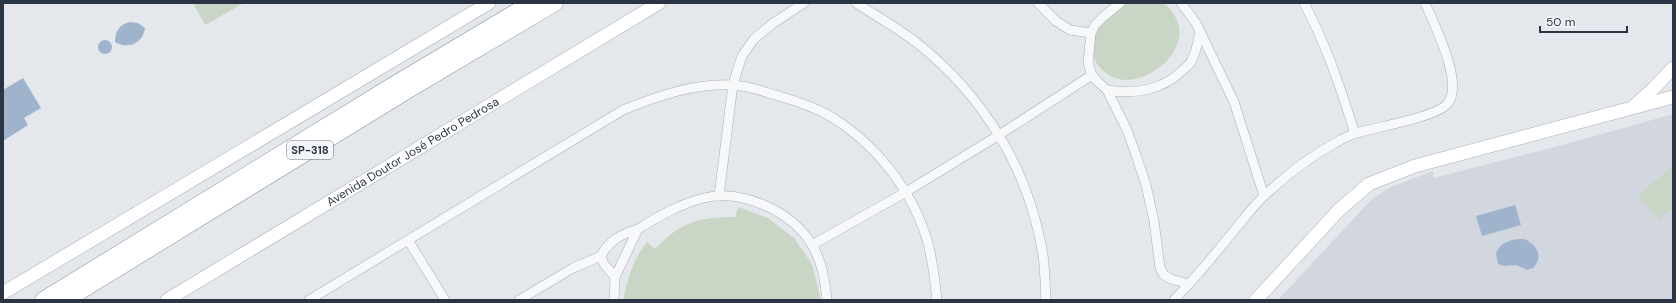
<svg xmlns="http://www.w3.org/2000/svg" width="1676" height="303" viewBox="0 0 1676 303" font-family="'DM Sans',sans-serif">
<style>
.built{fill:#d2d6de}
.green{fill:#c9d6c5}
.water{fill:#9fb4cc}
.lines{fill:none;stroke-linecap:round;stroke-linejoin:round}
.street-casing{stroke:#a9aeb7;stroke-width:10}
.secondary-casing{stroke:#a9aeb7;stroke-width:14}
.highway-casing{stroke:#8b94a3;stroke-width:17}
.street{stroke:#f7f8fa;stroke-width:9}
.secondary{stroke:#fff;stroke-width:13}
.highway{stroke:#fff;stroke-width:16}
.labels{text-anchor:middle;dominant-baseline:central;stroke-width:3.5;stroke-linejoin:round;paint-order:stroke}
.shield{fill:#f4f6f9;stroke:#676e7b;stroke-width:1}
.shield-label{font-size:11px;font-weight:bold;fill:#2b3445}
.street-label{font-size:12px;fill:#2b3445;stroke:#f4f6f9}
</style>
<rect width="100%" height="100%" fill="#e4e7ec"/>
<polygon class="built" points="1673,114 1673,300 1278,300 1373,198 1391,187 1433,171 1434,178 1574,142"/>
<g class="green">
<polygon points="193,3 244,3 205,25"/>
<path d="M 1128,3 C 1136,3 1158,1 1164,4 C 1169,6 1172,11 1174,15 C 1198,50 1137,98 1106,73 C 1092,62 1091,51 1094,35 C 1095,32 1095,28 1096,26 C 1104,15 1116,7 1128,3 Z"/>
<polygon points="1673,165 1673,208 1659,220 1638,196"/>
<path d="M 738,207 L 768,218 L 794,238 L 812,264 L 820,296 L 820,300 L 623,300 C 628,278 633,259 647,242 L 655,249 C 681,222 698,217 735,217 Z"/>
</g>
<g class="water">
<path d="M 130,22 L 138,23 L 145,28 C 143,43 128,50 115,42 C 115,31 120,24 130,22 Z"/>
<circle cx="105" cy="47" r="7"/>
<polygon points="23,78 41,108 24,118 28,125 3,141 3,90"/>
<polygon points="1515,205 1521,225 1482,236 1476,216"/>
<path d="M 1524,239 C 1537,244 1544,257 1533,268 L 1527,270 L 1516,265 L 1504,266 L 1498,264 L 1496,254 C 1500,241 1513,239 1524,239 Z"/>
</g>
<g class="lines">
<defs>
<g id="street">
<path d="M 856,3 C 876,16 898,28 917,43 C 984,96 1029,170 1043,255 C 1045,269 1045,285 1046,300"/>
<polyline points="1038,3 1056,21 1070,30 1091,33"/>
<polyline points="1120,3 1103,17 1095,25 1091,33 1088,63 1092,75 1097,81 1107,90 1127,130 1136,155 1146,185 1154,221 1160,268 1164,275 1171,279 1189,284"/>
<polyline points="1181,3 1196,23 1234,102 1264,196"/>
<path d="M 1304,3 C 1326,44 1341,89 1355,134"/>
<path d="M 1107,90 C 1134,95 1162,90 1182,71 C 1185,68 1189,65 1191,62 C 1196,53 1198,42 1200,32"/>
<polyline points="719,196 733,84 742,56 754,39 772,24 804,3"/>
<path d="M 638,229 C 659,216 680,204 704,198 C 742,189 792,211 812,245 C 822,261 825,281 827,300"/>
<path d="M 638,229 L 615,277 L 604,264 L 601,256 C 609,240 622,234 638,229 Z"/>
<polyline points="408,240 445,300"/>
<polyline points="812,245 906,192 999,135 1092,75"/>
<path d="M 309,300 L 623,110 C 658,96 694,83 732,85 C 746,85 765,92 779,96 C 796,101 814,107 830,116 C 876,144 913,191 928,243 C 933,262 935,281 937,300"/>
<polyline points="519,300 573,268 601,256"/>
<polyline points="614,300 615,277"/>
<path d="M 1174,300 C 1196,277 1217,252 1237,227 C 1246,216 1255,204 1265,195 C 1286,175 1310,157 1335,143 C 1342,139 1350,135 1357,133 C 1376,127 1438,117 1448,103 C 1464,83 1434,24 1425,3"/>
</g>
<g id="secondary">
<polyline points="1635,105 1653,89 1673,68"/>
<polyline points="3,293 489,3"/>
<path id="s1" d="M 167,300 L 659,3"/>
<polyline points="1256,300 1339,210 1369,184 1415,166 1673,97"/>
</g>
<g id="highway">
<polyline points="43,300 390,87 531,3"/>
<polyline points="66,300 410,89 555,3"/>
</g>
</defs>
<use href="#street" class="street-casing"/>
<use href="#secondary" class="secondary-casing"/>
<use href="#highway" class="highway-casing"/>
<use href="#street" class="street"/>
<use href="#secondary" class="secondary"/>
<use href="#highway" class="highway"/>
</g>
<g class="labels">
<rect class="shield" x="287" y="141" width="46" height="18" rx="3"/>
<g class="shield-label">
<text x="310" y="150">SP-318</text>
</g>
<g class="street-label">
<text stroke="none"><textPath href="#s1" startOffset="287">Avenida Doutor José Pedro Pedrosa</textPath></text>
</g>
</g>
<rect width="1676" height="303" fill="none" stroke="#2b3445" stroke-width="8"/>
<path d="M1540 26v6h87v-6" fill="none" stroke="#2b3445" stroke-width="2"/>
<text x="1546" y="26" font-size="12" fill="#2b3445" stroke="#f4f6f9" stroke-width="3" paint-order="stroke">50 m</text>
</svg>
